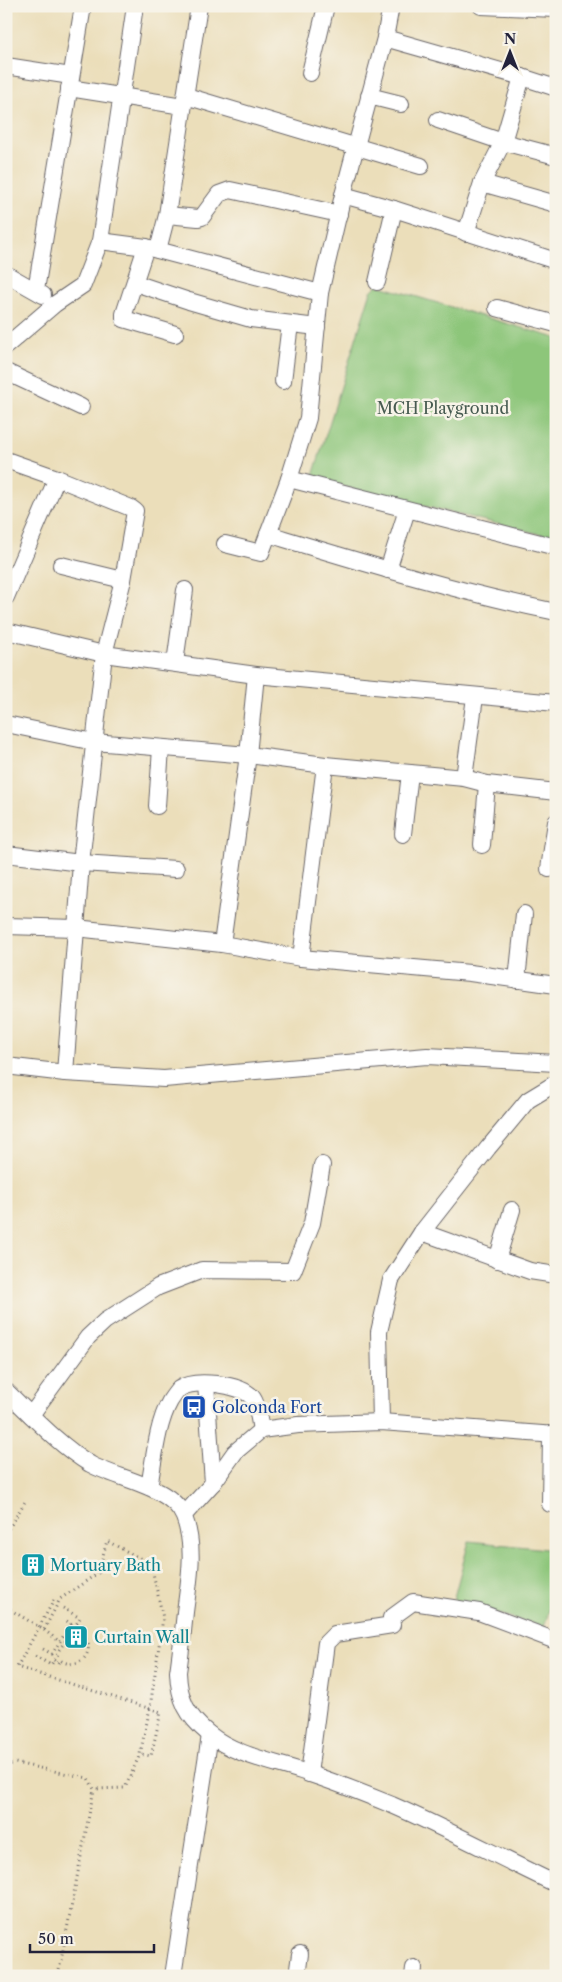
<svg xmlns="http://www.w3.org/2000/svg" width="562" height="1982" viewBox="0 0 562 1982" font-family="'Libre Caslon Text',serif">
<style>
.green{fill:#8dc67a;stroke:#58745a}
.lines{fill:none;stroke-linecap:round;stroke-linejoin:round}
.minor-casing{stroke:#686467;stroke-width:18}
.path{stroke:#686467;stroke-width:3;stroke-dasharray:1 4;stroke-linecap:butt}
.minor{stroke:#fff;stroke-width:16}
.labels{text-anchor:middle;dominant-baseline:central;stroke-width:5;stroke-linejoin:round;paint-order:stroke}
.park-label{font-size:16px;fill:#475b51;stroke:#f7f3e8}
.transit-label{font-size:16px;fill:#164399;stroke:#f7f3e8;text-anchor:start}
.culture-label{font-size:16px;fill:#0d838f;stroke:#f7f3e8;text-anchor:start}
</style>
<rect width="100%" height="100%" fill="#f7f3e8"/>
<filter id="ink" filterUnits="userSpaceOnUse"><feTurbulence type="fractalNoise" baseFrequency=".02" numOctaves="2"/><feDisplacementMap in="SourceGraphic" scale="10" xChannelSelector="R" yChannelSelector="G"/><feConvolveMatrix kernelMatrix="1 2 1 2 8 2 1 2 1" color-interpolation-filters="sRGB"/></filter>
<filter id="wash" filterUnits="userSpaceOnUse"><feTurbulence type="fractalNoise" baseFrequency=".0096" numOctaves="4" result="noise"/><feDisplacementMap in="SourceGraphic" scale="20" xChannelSelector="R" yChannelSelector="G"/><feGaussianBlur stdDeviation="1.12" result="paint"/><feColorMatrix in="noise" values="0 0 0 0 0 0 0 0 0 0 0 0 0 0 0 0 0 1.4 0 .05"/><feComposite in="paint" operator="in"/></filter>
<g filter="url(#wash)">
<rect width="100%" height="100%" fill="#ebdeba"/>
<g class="green">
<polygon points="377,285 556,338 556,538 312,479 371,291"/>
<polygon points="469,1541 556,1550 556,1588 544,1627 453,1601"/>
</g>
</g>
<g filter="url(#ink)">
<g class="lines">
<defs>
<g id="minor">
<polyline points="481,6 556,9"/>
<polyline points="385,38 522,77 556,88"/>
<polyline points="6,66 71,76"/>
<polyline points="310,73 326,6"/>
<polyline points="69,88 183,106"/>
<polyline points="186,96 421,166"/>
<polyline points="369,96 401,104"/>
<polyline points="438,120 503,142 556,156"/>
<polyline points="482,183 556,204"/>
<polyline points="343,195 394,209 556,261"/>
<polyline points="167,215 198,218 202,217 219,194 230,190 339,214"/>
<polyline points="466,233 482,183 503,142 522,77"/>
<polyline points="100,241 146,247 320,293"/>
<polyline points="146,247 124,314 124,319 175,334"/>
<polyline points="158,250 167,215 199,6"/>
<polyline points="6,274 43,295"/>
<polyline points="377,282 394,209"/>
<polyline points="135,283 189,301 251,319 317,327"/>
<polyline points="36,290 83,6"/>
<polyline points="497,308 556,324"/>
<polyline points="6,346 55,304 83,285 100,241 135,6"/>
<polyline points="6,372 81,407"/>
<polyline points="283,381 290,324"/>
<polyline points="6,460 57,478 6,597"/>
<polyline points="57,478 131,508 135,511 123,580 104,654 81,863 65,1073"/>
<polyline points="289,479 556,547"/>
<path d="M 268,534 C 364,563 458,592 556,612"/>
<polyline points="225,544 261,553 289,479 308,418 320,293 343,195 385,38 391,6"/>
<polyline points="61,565 123,580"/>
<polyline points="388,570 407,510"/>
<polyline points="6,631 104,654 256,675 556,703"/>
<polyline points="175,663 185,590"/>
<polyline points="6,724 94,742 248,755 325,765 464,778 487,784 556,792"/>
<polyline points="464,778 475,697"/>
<polyline points="157,806 161,748"/>
<polyline points="403,834 410,773"/>
<polyline points="482,845 487,784"/>
<polyline points="6,854 81,863 176,869"/>
<polyline points="549,869 556,822"/>
<polyline points="6,926 76,928 222,944 301,958 470,973 556,985"/>
<polyline points="222,944 248,755 256,675"/>
<polyline points="301,958 325,765"/>
<polyline points="517,980 524,914"/>
<polyline points="6,1066 65,1073 164,1079 427,1056 556,1063"/>
<polyline points="422,1232 530,1271 556,1275"/>
<polyline points="497,1260 512,1210"/>
<polyline points="206,1384 213,1483"/>
<path d="M 6,1391 C 32,1416 59,1445 90,1464 C 117,1479 172,1486 184,1517 C 196,1548 189,1580 185,1612 C 183,1632 181,1652 178,1672 C 179,1700 187,1716 209,1734 C 236,1756 275,1762 307,1773 C 335,1782 365,1794 392,1805 C 447,1829 501,1858 556,1884"/>
<polyline points="31,1415 88,1337 105,1321 158,1287 202,1270 293,1271 312,1223 322,1165"/>
<polyline points="381,1422 379,1332 391,1280 422,1232 488,1148 528,1100 556,1083"/>
<path d="M 149,1487 C 154,1460 157,1424 170,1401 C 172,1398 176,1392 179,1389 C 194,1378 240,1384 252,1397 C 258,1404 259,1421 261,1430"/>
<polyline points="550,1504 551,1434"/>
<polyline points="184,1515 213,1483 235,1452 261,1430 298,1425 381,1422 556,1435"/>
<polyline points="309,1774 326,1643 335,1634 392,1625 391,1618 413,1602 479,1612 556,1641"/>
<polyline points="173,1976 210,1735"/>
<polyline points="297,1976 300,1954"/>
<polyline points="413,1976 414,1968"/>
</g>
</defs>
<use href="#minor" class="minor-casing"/>
<g class="path">
<polyline points="6,1533 26,1500"/>
<polyline points="54,1600 17,1667 161,1712 151,1756 140,1754"/>
<polyline points="6,1607 44,1630 60,1599 98,1573 107,1541 151,1564 163,1618 150,1708 140,1754 125,1788 94,1789"/>
<polyline points="63,1608 80,1618 71,1633"/>
<polyline points="44,1630 59,1641"/>
<polyline points="43,1649 52,1654 71,1624 64,1619"/>
<polyline points="59,1650 71,1633 66,1631"/>
<polyline points="35,1656 51,1665 60,1651"/>
<path d="M 54,1660 L 58,1663 L 60,1660 C 82,1674 101,1645 78,1629 L 80,1625 L 77,1624"/>
<polyline points="6,1766 15,1763 88,1778 94,1789 58,1976"/>
</g>
<use href="#minor" class="minor"/>
</g>
</g>
<defs>
<symbol id="bus-square" viewBox="-11 -11 22 22"><rect x="-9" y="-9" width="18" height="18" rx="4" fill="#1a4fb4" stroke="#f7f3e8"/><path d="M-5-6H5V4H4V6H2V4H-2V6H-4V4H-5ZM-3.5-4V0h7V-4ZM-3.5 1.2v1.5H-2V1.2ZM2 1.2v1.5H3.5V1.2Z" fill="#fff"/></symbol>
<symbol id="building-square" viewBox="-11 -11 22 22"><rect x="-9" y="-9" width="18" height="18" rx="4" fill="#0f9aa8" stroke="#f7f3e8"/><path d="M-4-6H4V6H1V3H-1V6H-4ZM-2.5-4.3h1.7v1.8h-1.7ZM.8-4.3h1.7v1.8H.8ZM-2.5-1h1.7V.8h-1.7ZM.8-1h1.7V.8H.8Z" fill="#fff"/></symbol>
</defs>
<g fill-rule="evenodd">
<use href="#bus-square" x="180" y="1393" width="28" height="28"/>
<use href="#building-square" x="19" y="1551" width="28" height="28"/>
<use href="#building-square" x="62" y="1623" width="28" height="28"/>
</g>
<g class="labels">
<g class="park-label">
<text x="443" y="408">MCH Playground</text>
</g>
<g class="transit-label">
<text x="212" y="1407">Golconda Fort</text>
</g>
<g class="culture-label">
<text x="50" y="1565">Mortuary Bath</text>
<text x="94" y="1637">Curtain Wall</text>
</g>
</g>
<rect width="562" height="1982" fill="none" stroke="#f7f3e8" stroke-width="25"/>
<g transform="translate(510 52)" stroke="#f7f3e8" stroke-width="4" paint-order="stroke">
<path d="M0-4L9 19L0 12L-9 19Z" fill="#22223b"/>
<text y="-8" font-size="14" font-weight="bold" text-anchor="middle" fill="#22223b">N</text>
</g>
<path d="M30 1944v8h124v-8" fill="none" stroke="#22223b" stroke-width="2.5"/>
<text x="38" y="1944" font-size="15" fill="#22223b" stroke="#f7f3e8" stroke-width="4" paint-order="stroke">50 m</text>
</svg>
